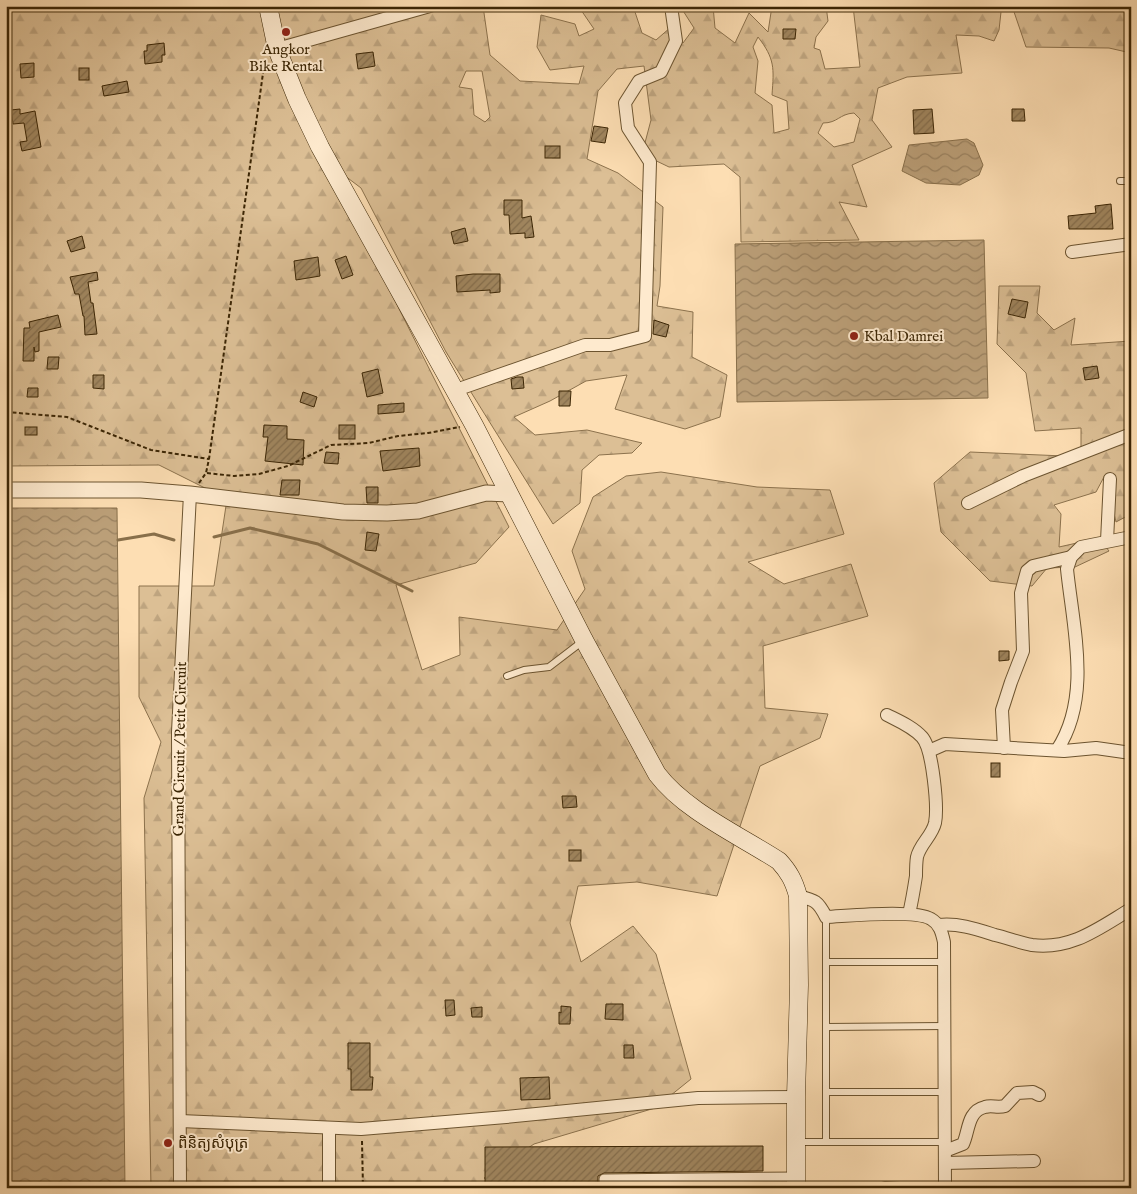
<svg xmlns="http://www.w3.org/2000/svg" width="1137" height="1194" viewBox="0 0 1137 1194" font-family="'IM FELL English','Noto Sans Khmer',serif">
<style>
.forest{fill:url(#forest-firs);stroke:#8c724d;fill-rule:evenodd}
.water{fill:url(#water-waves);stroke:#886f4a}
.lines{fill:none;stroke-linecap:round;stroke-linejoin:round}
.stream{stroke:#886f4a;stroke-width:3}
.building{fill:url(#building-hatch);stroke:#3c2605}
.service-casing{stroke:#6c5430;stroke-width:8}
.pedestrian-casing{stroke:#6c5430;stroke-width:11}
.minor-casing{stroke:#6c5430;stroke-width:14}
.tertiary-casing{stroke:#6c5430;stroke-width:17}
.secondary-casing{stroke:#3c2605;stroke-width:19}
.path{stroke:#3c2605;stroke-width:2;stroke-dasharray:4 2.5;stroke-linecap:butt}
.service{stroke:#feeace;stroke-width:6}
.pedestrian{stroke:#feeace;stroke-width:9}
.minor{stroke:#feeace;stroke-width:12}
.tertiary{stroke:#feeace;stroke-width:15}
.secondary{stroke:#feeace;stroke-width:18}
.poi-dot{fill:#8f2418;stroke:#feeace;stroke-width:2}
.labels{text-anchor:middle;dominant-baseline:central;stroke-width:4;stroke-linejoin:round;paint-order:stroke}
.poi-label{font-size:15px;fill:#3c2605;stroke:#feeace;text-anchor:start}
.street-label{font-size:15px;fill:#3c2605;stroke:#feeace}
</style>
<defs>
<pattern id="forest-firs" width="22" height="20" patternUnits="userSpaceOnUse" patternTransform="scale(1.25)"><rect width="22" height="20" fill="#dcbf95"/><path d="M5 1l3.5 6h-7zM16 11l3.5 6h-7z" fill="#bea47f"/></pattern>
<pattern id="water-waves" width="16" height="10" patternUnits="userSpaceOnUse" patternTransform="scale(1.25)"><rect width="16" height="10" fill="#bb9f78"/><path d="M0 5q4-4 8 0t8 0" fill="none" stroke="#998160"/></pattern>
<pattern id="building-hatch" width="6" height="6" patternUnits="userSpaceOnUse" patternTransform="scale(1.25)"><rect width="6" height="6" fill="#a0865f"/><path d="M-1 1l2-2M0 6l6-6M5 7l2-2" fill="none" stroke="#846d4c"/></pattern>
</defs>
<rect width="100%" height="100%" fill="#fddeb3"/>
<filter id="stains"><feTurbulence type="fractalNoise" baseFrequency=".004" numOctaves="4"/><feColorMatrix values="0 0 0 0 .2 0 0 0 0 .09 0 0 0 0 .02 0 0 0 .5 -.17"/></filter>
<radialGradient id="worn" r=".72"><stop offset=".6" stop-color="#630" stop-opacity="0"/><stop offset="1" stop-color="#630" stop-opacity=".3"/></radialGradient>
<g class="forest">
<path d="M 6,6 L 483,6 L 490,55 L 520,81 L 579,84 L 584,66 L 550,70 L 537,47 L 541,15 L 575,24 L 579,36 L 594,29 L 581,10 L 536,11 L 535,6 L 633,6 L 642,33 L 656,40 L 671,27 L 683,43 L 694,28 L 680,6 L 713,6 L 715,28 L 735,43 L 749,13 L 768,32 L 772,6 L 826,6 L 828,21 L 816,37 L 814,48 L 820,50 L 825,69 L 860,67 L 853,6 L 994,6 L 1001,12 L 999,30 L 994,41 L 979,36 L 956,35 L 962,73 L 907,77 L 878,88 L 872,120 L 892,147 L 852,165 L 867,207 L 839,202 L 859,240 L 741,242 L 740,177 L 724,164 L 669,167 L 642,154 L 651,120 L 644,66 L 617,69 L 598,91 L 587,159 L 618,173 L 663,207 L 660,286 L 657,306 L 693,312 L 692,357 L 727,375 L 720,417 L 685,429 L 615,409 L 627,375 L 586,381 L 550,401 L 514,417 L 535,435 L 587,430 L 642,443 L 632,453 L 599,455 L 582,470 L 580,503 L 553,524 L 446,352 L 361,188 L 324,160 L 509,527 L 476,563 L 396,585 L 422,670 L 460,655 L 459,617 L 557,630 L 585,589 L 572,551 L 593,497 L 626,476 L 661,472 L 757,487 L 830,490 L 844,534 L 748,562 L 784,584 L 851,564 L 868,616 L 763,646 L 765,708 L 828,714 L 820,738 L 760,766 L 717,896 L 637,882 L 578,886 L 570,923 L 581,962 L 633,926 L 656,954 L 691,1079 L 655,1108 L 534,1144 L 484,1178 L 499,1188 L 151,1188 L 144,798 L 161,742 L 139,697 L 139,586 L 214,586 L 227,499 L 159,465 L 6,466 ZM 758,37 C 775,59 774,68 772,95 L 787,101 L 789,129 L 774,133 L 772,105 L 755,93 L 758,61 L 753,47 ZM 466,71 L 482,71 L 490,117 L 485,122 L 474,115 L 472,89 L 459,87 ZM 854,113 L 860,119 L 854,142 L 834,147 L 818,133 L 823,123 C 838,123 839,114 854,113 Z"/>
<polygon points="1012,6 1131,6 1131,53 1109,48 1026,47"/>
<polygon points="999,286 1040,286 1037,313 1054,330 1075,318 1071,345 1131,341 1131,514 1116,522 1105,475 1096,492 1054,505 1061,514 1059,547 1099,538 1109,551 1075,567 1047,568 1032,586 990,581 941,532 934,483 970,452 1064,456 1081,449 1081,428 1035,431 1026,373 997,344"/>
</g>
<g class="water">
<polygon points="967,139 974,143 983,165 979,175 960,185 926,183 902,171 909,145"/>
<polygon points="984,240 988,398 737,402 735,244"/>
<polygon points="6,508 117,508 125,1188 6,1188"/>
</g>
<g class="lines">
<g class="stream">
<polyline points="214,537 250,528 318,544 412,591"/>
<polyline points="118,540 154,534 174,540"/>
</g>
</g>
<g class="building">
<polygon points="783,29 796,29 795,39 783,39"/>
<polygon points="164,43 165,55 162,55 162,62 145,64 144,51 147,51 147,45"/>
<polygon points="373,52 375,66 358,69 356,54"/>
<polygon points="34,63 34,77 21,78 20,64"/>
<rect x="79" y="68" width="10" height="12"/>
<polygon points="127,81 129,92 104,96 102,86"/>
<polygon points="20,109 20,114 35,111 41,147 22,151 20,142 27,141 24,123 13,124 11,110"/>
<polygon points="932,109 934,133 914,134 913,110"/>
<polygon points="1012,109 1024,109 1025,121 1012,121"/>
<polygon points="594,126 608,128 605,143 591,141"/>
<rect x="545" y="146" width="15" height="12"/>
<polygon points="504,200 522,200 522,218 531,216 534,237 525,238 525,233 510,234 509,215 504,215"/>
<polygon points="1111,204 1113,229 1069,229 1068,216 1096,213 1095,206"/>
<polygon points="465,228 468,241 454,244 451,232"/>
<polygon points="82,236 85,248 71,252 67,241"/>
<polygon points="346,256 353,275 342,279 335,260"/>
<polygon points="318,257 320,276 296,280 294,261"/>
<polygon points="97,272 98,280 88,282 91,303 93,303 97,334 85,335 84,316 83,316 79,294 75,294 70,277"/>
<polygon points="473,274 500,274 500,292 490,293 490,290 457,292 456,276"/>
<polygon points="1012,299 1028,302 1025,318 1008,314"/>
<polygon points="58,315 61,327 39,332 39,351 35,352 34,347 34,361 23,361 24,328 30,328 29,322"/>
<polygon points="654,320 669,325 666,337 653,334"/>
<polygon points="48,357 59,357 58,369 47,369"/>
<polygon points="1097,366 1099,378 1085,380 1083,368"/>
<polygon points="378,369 383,393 367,397 362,373"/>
<polygon points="93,375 104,375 104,389 93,388"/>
<polygon points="517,377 523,377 524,388 512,389 511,379"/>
<polygon points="28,388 38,388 38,397 27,397"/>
<polygon points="559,391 571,391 570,406 559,406"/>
<polygon points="303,392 317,397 314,407 300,402"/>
<polygon points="404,403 404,412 378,414 378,405"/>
<polygon points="264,425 287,426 287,439 304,440 303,465 265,461 268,437 263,437"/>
<rect x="339" y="425" width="16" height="14"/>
<rect x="25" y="427" width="12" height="8"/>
<polygon points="419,448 420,466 383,471 380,451"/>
<polygon points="326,452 339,453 338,464 324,463"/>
<polygon points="282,480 300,480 299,495 280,495"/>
<polygon points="366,487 378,487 378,503 367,503"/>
<polygon points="367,532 379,534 376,551 365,550"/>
<polygon points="999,651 1009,651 1009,660 999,661"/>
<rect x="991" y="763" width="9" height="14"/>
<polygon points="562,796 576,796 577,807 563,808"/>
<rect x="569" y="850" width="12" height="11"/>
<polygon points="445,1000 454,1000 455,1015 446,1016"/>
<polygon points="606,1004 623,1004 623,1020 605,1019"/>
<polygon points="561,1006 571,1007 570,1024 559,1024 559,1012 561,1013"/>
<polygon points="482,1007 482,1017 472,1017 471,1008"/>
<polygon points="348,1043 370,1043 370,1077 373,1077 372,1090 351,1090 351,1069 348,1069"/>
<polygon points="624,1045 633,1045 634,1058 624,1058"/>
<polygon points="549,1077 550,1099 521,1100 520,1078"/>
<polygon points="763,1146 763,1171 604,1173 598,1176 598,1188 485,1188 485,1147"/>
<polygon points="763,1184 763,1188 610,1188 610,1185"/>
</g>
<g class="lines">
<defs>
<g id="service">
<polyline points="1120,181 1131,181"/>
<polyline points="507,676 524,670 549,667 583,641"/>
<polyline points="826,962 944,962"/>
<polyline points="826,1027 945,1026"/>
<polyline points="826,1092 945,1092"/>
<polyline points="826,1141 826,917"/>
<polyline points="798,1142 945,1142"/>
<polyline points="876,1188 885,1185 900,1186 902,1188"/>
</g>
<polyline id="pedestrian" points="604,1188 604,1179 797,1177"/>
<g id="minor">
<polyline points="277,49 430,6"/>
<polyline points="1072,252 1131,244"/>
<polyline points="456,390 585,345 610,345 645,336 650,162 628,128 625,103 639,81 661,72 676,41 671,6"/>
<polyline points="968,503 1023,476 1131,434"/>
<polyline points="1107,541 1110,479"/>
<path d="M 887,715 C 899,721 913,727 922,737 C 933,749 938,808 935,823 C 932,836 920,844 917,857 C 916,863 916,870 916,876 C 914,889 912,901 909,914"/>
<polyline points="1004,748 1002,710 1011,682 1023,651 1021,593 1027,571 1033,566 1071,557"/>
<path d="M 1057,750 C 1092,697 1073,628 1067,569 L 1071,557 L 1081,547 L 1131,537"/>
<polyline points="929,751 945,744 1064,751 1096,748 1131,753"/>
<path d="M 798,896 C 815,900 818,901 826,917 C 848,916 915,909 931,919 C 940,924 942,933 944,942 L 945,1188"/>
<path d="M 939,925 C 959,923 976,929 995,935 C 1008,938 1020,943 1032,945 C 1072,950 1099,928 1131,909"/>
<polyline points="180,1121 361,1129 506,1117 698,1098 796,1097"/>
<polyline points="329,1128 329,1188"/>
<path d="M 945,1151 L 963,1144 C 969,1132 967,1111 985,1107 C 991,1105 998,1108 1005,1106 L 1017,1093 L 1033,1092 L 1039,1095"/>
<polyline points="945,1163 1034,1161"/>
<polyline points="180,1188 178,732 190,494"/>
</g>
<polyline id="tertiary" points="6,490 141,490 190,494 343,512 387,513 418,511 486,493 509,494"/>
<path id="secondary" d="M 268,6 L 277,49 L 297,99 L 320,147 L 474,425 L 584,640 L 657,774 C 685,811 739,835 779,861 C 789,872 794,881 798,896 L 799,985 L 796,1097 L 796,1188"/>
</defs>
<use href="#service" class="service-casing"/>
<use href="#pedestrian" class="pedestrian-casing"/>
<use href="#minor" class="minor-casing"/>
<use href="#tertiary" class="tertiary-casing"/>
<use href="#secondary" class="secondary-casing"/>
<g class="path">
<polyline points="6,412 67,417 151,450 209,459"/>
<polyline points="207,473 234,476 259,474 288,466 331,445 369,443 398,436 428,433 460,427"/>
<polyline points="199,483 206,473 209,459 265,59"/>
<polyline points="362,1141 363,1188"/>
</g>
<use href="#service" class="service"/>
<use href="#pedestrian" class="pedestrian"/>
<use href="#minor" class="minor"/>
<use href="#tertiary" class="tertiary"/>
<use href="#secondary" class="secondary"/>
</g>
<g class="poi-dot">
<circle cx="286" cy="32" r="5"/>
<circle cx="854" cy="336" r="5"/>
<circle cx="168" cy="1143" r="5"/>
</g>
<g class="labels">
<g class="poi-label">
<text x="286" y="49" text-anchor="middle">Angkor<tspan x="286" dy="17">Bike Rental</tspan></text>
<text x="864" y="336">Kbal Damrei</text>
<text x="178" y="1143">ពិនិត្យសំបុត្រ</text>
</g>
<g class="street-label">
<text transform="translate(180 749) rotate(-89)">Grand Circuit / Petit Circuit</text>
</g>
</g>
<rect width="1137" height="1194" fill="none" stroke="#fddeb3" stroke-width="25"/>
<rect x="8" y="8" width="1122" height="1179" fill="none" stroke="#3c2605" stroke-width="2.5"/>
<rect x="12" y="12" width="1112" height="1169" fill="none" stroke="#3c2605"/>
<rect width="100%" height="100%" filter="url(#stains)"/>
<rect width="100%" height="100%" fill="url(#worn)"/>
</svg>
